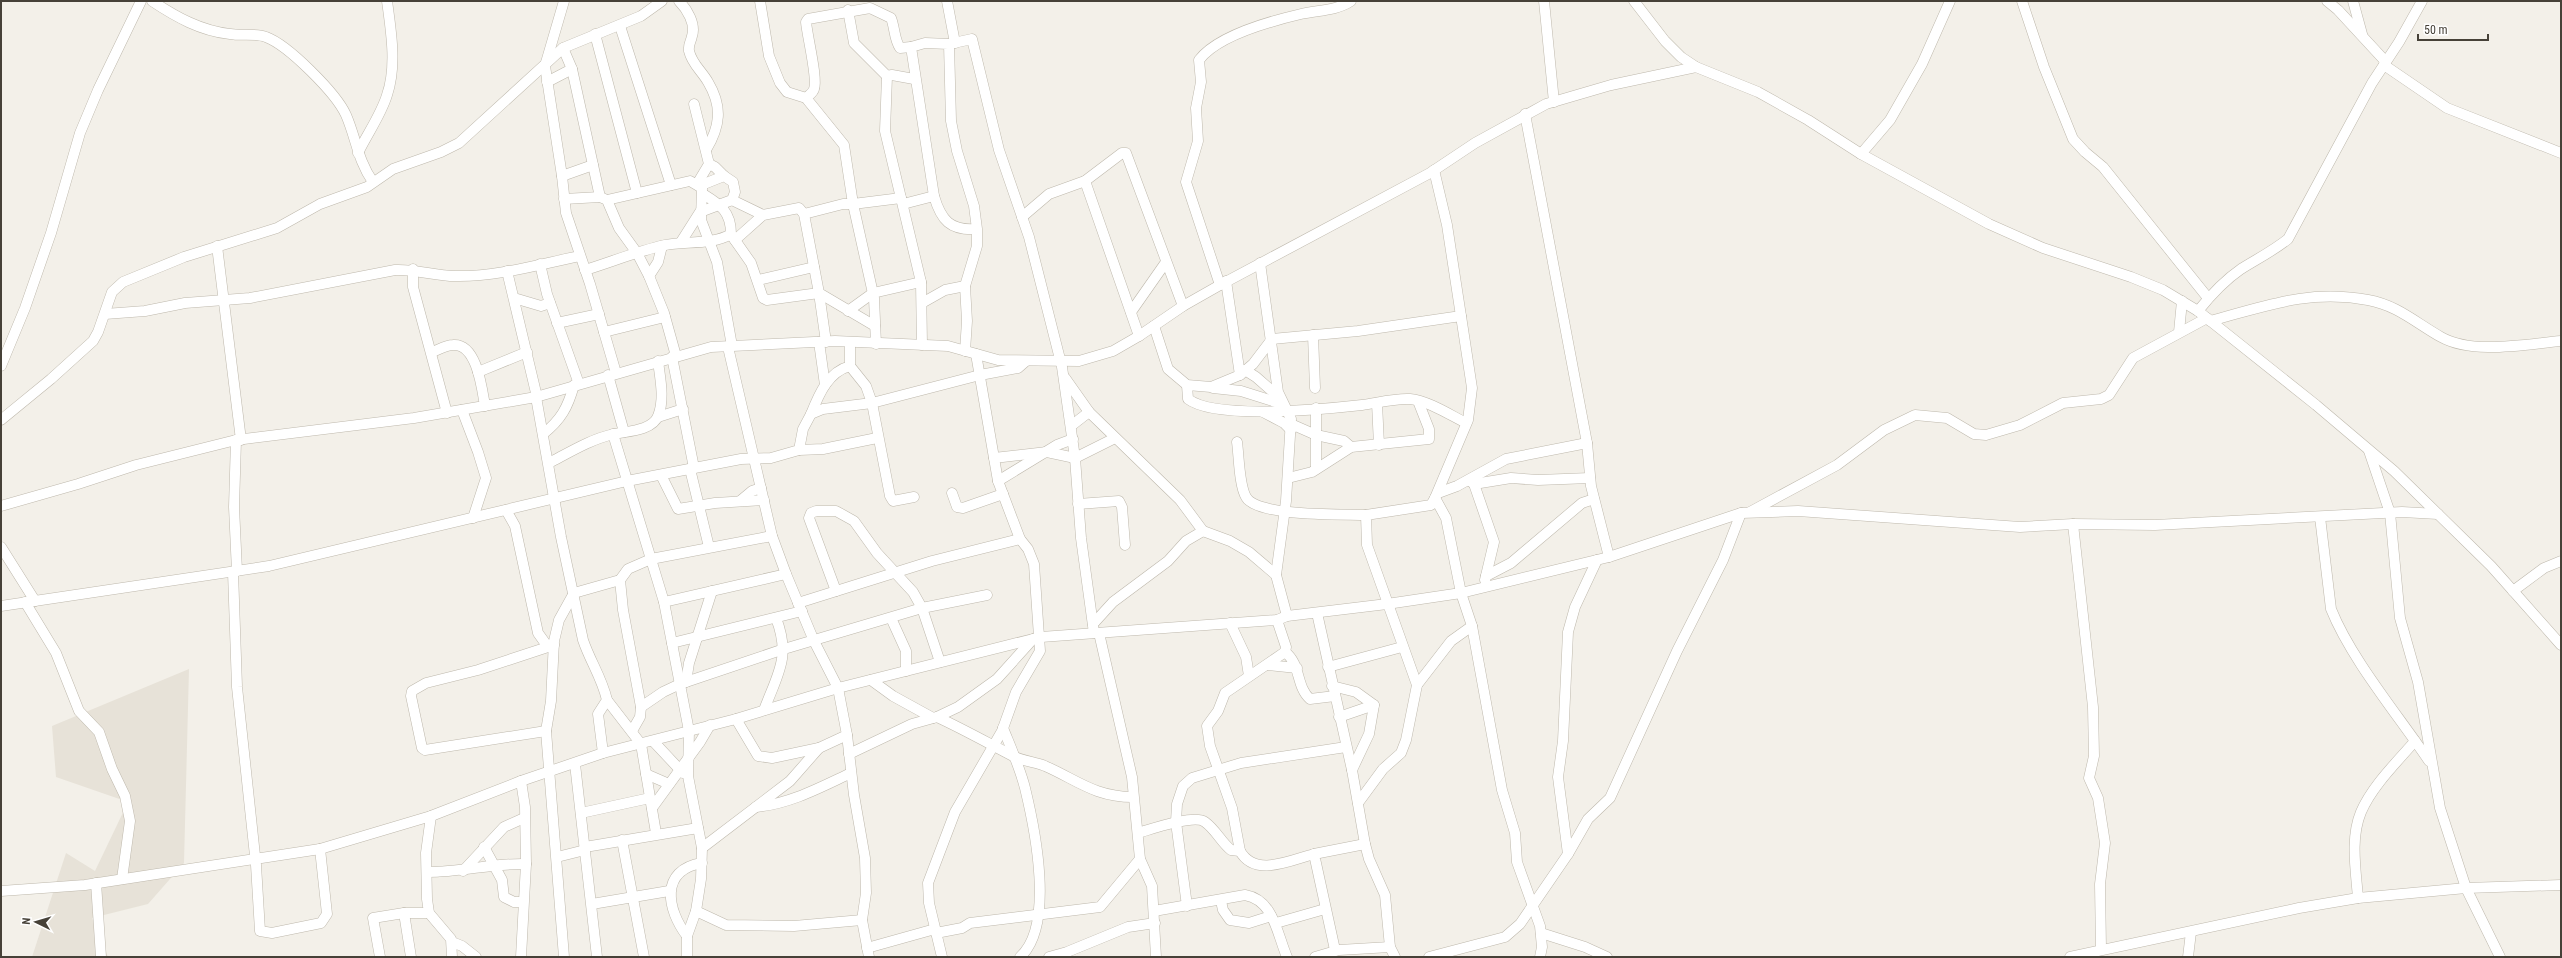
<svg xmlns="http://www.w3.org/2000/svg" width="2562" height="958" viewBox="0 0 2562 958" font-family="'Roboto Condensed',sans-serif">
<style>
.residential{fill:#e7e2d8}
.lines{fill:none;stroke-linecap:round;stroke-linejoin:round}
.minor-casing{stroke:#beb8ac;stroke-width:11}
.minor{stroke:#fff;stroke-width:10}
</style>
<rect width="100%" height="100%" fill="#f3f0e9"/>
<polygon class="residential" points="189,669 184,863 148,904 92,918 108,957 32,957 66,853 95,871 128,802 56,777 52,726"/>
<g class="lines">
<defs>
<g id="minor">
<path d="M 152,1 C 176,17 201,31 230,34 C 241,36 256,33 266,37 C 288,45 336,93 346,115 C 356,138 358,161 373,182"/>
<polyline points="564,1 545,66 562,176 566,213 590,284 616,373"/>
<path d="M 679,1 C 687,9 696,24 692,36 C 691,42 688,44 689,51 C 692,64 701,70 708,82 C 723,107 720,127 706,150"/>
<polyline points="760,1 769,56 780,83 787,92 806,98 844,145 853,204 901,198"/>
<polyline points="947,1 955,43"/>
<polyline points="1544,1 1554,102"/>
<polyline points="1634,1 1665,41 1681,57 1696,67 1758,92 1808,120 1861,154 1989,224 2043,248 2131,277 2163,290 2198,311 2316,405 2394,471 2491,566 2561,645"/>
<polyline points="2022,1 2044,67 2073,139 2085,152 2103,167 2208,298"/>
<polyline points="2327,1 2338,10 2386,62"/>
<polyline points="2353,1 2362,34"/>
<polyline points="848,10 854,43 887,76"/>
<polyline points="620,26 671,185"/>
<polyline points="595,34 637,193"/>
<polyline points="949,44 972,39 999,150 1029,237 1062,367 1075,458 1081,538 1094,633"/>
<polyline points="563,48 572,69 600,197"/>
<polyline points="2384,65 2447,108 2561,153"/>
<polyline points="914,79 892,75 887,76 885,131 921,282 922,345"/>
<polyline points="547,82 572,69"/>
<path d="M 806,98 C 809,95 813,93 814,89 C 818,79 807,35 806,22 L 808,19 L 870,8 L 891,18 C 895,28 894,39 900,48 L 911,47"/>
<polyline points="694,104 709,164 697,184"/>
<polyline points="1525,114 1587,443 1591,486 1609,557"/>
<path d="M 358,153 C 367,134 381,115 387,95 C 397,66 391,31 387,1"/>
<polyline points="1861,154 1890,120 1922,64 1950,1"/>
<polyline points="709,164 715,167 724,176"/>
<polyline points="1434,170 1447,225 1461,316"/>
<polyline points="562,176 593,165"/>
<polyline points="1085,181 1139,336"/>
<polyline points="564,199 600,197 607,200 619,228 637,253 649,276 664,313 676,356"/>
<polyline points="607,200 690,181 702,188 701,220 717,262 732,346"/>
<polyline points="732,200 763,215"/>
<polyline points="903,204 934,196"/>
<polyline points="804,214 843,204 853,204 874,298 876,344"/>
<polyline points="1022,217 1049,194 1085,181 1122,153 1126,153 1183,306"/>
<polyline points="732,236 751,263 763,298 767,300 819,293 826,342"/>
<polyline points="735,240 763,215 799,208 804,214 819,293 875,326"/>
<polyline points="681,242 700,212 732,200 735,192 733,182 724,176 699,186"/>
<polyline points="217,246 241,440"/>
<polyline points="1260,263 1278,392 1291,419 1286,501 1276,575 1287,616"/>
<polyline points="540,264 547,294 579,384"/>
<polyline points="413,269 413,287 447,413"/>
<path d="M 585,270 C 611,262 638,251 665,245 C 685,241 713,245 731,234 C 731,212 721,205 703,194"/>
<polyline points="507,271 537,397"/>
<polyline points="649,276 658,262 662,246"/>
<polyline points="758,280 814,267"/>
<polyline points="1226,281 1240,375"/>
<path d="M 1220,285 L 1186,182 L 1198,141 L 1196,108 L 1201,82 L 1199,60 C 1218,35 1271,21 1301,14 C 1318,10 1336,11 1351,1"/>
<polyline points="514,298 541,306 550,303"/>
<polyline points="922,303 945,290 965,286"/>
<polyline points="848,311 873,293 921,282"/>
<path d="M 2198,311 C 2210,296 2225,280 2241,269 C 2257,259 2273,251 2288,239 L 2372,83 L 2399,42 L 2422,1"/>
<polyline points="1131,312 1166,262"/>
<path d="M 105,314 L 145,311 L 185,303 L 250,298 L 395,270 C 416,269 435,276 455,276 C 497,277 540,264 580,256"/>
<path d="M 2210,321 C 2266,306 2309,289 2368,300 C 2397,305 2416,323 2441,337 C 2473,355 2526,344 2561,341"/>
<polyline points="557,323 599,314"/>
<polyline points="1154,326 1168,369 1187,385 1211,387 1240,375 1253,364 1272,339 1358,331 1461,316 1472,388 1468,420 1435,498 1431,505 1366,515 1367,545 1417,685"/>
<polyline points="604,332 665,317"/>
<polyline points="2179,332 2182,301"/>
<polyline points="1313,335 1315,388"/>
<polyline points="819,342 825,385"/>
<polyline points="850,343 850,366 866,386 872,403 890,496 893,501 914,497"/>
<path d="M 965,351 L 967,321 L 965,286 L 977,246 L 977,229 L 974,206 L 957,151 L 951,121 L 949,44 L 925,43 L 911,47 L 934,196 C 941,220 950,231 977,229"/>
<path d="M 432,352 C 438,350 446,345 453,345 C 477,343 482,389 485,406"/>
<polyline points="672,357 694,468"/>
<polyline points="1,366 25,308 51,233 80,133 98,90 141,1"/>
<polyline points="1245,370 1256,377 1280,398"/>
<polyline points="478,372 527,352"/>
<polyline points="608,375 624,432"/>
<polyline points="1065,378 1089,412 1180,500 1203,531 1230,541 1249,552 1276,575"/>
<path d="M 1187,385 L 1188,399 C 1215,420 1326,409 1362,405 C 1377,403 1395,398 1410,399 C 1429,401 1450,415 1466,423"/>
<polyline points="1213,388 1241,391 1282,404"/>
<path d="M 536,397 L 561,537 L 583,640 C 590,661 602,678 607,700 L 598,714 L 603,753"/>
<polyline points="1377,403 1379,445"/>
<polyline points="1316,408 1316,469"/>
<polyline points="462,410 478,452 486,478 473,518"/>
<polyline points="1263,412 1284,423 1291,430"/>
<path d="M 811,414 C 819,394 828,372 850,366"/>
<polyline points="658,417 683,409"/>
<polyline points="1,420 51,379 93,341 98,332 112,292 123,282 184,257 277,228 320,204 367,187 393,169 441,152 459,143 563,48 641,16 662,1"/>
<polyline points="1291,424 1316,435 1344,441 1351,447"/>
<polyline points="1071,426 1089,412"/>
<path d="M 543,434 C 561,420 568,407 574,385"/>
<polyline points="613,434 664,602 689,731 688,776 702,848 701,879 696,911 687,936 687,957"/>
<polyline points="236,440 234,507 237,571"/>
<path d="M 1237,442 C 1239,456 1239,485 1246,497 C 1257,517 1343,514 1366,515"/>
<polyline points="799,450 823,449 877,438"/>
<polyline points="2369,451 2390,513 2400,618 2418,682 2440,808 2466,888 2500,957"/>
<polyline points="994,458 1047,452 1075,458 1115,438"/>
<path d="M 549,463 C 570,452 591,439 614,434 C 627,431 652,431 658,416 C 665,399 660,378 658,361"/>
<polyline points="690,469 709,547"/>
<polyline points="661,475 678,509 715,503 764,500"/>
<polyline points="1288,478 1312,472 1351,447 1429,439 1429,429 1418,401"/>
<polyline points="998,481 1057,445 1073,439"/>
<polyline points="1470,481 1474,484 1494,542 1485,580"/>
<polyline points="1474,484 1511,478 1538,480 1590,478"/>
<polyline points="952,493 957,507 963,508 1003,494"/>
<polyline points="1438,493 1457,486 1506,459 1587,443"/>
<polyline points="740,501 752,491 761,488"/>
<polyline points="1078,504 1119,501 1122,507 1125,545"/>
<polyline points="1,506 78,484 136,465 236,440 414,418 536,397 711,347 835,341 948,346 998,360 1079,361 1113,351 1139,336 1183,306 1220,285 1430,173 1475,143 1546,104 1611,85 1696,67"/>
<polyline points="506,510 515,526 538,633 548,647"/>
<polyline points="1750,512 1837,465 1884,430 1915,415 1947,418 1974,434 1986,435 2020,425 2063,403 2101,399 2109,395 2133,358 2207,318"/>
<path d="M 2320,517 L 2331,609 C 2351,659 2398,715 2429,761"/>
<polyline points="2073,524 2093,707 2094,756 2089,778 2098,798 2105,843 2100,884 2101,949"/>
<polyline points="1,547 35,601"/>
<polyline points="233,572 237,687 256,865 260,931 272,933 321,923 327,914 320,849"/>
<polyline points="1486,576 1511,563 1582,503 1594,499"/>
<polyline points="620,580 623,610 641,707 640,717 632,731"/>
<polyline points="836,591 809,518 811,513 816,511 836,511 854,521 877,553 913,592 922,608 940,662"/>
<polyline points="2513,591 2544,568 2561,561"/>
<polyline points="25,602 56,653 79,711 99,732 112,769 125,796 130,821 122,879"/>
<polyline points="664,602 786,574"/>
<polyline points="798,603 932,561 1020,539"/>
<polyline points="1,606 269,566 627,481 741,459 771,458 799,450 803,429 811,414 823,409 872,403 980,375 1018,368 1026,361"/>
<polyline points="1317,613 1352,770 1365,844 1369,859 1385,895 1390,947 1395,957"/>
<polyline points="891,618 906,651 906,671"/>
<polyline points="1230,623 1246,657 1249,676"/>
<polyline points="1093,624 1113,602 1168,561 1186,541 1203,531"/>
<polyline points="1472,626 1502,790 1515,833 1517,862 1540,926 1542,947 1540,957"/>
<polyline points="1099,633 1132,777 1140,859 1152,886 1156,957"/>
<polyline points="672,643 802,611"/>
<path d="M 1285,652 C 1301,664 1296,687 1310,699 L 1335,696"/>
<polyline points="1267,665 1297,668"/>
<polyline points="1328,667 1402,647"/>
<polyline points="871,680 893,696 933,718"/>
<polyline points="686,682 689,663 712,591"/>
<polyline points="1332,686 1356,692 1374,705 1369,734 1352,770"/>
<polyline points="607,700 641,744 656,833"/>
<polyline points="641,707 663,692 680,684 784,649 922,608 987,595"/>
<path d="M 764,710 C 778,673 791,657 776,618"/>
<path d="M 937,717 C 963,729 988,743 1013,756 C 1022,761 1035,762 1045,766 C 1077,780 1095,797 1133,797"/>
<polyline points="1339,717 1374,705"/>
<polyline points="736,719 758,756 772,758 819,748"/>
<path d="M 1003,728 C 1011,748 1020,768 1025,788 C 1035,829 1055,926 1020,957"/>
<polyline points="546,731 425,750 422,748 411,696 412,691 426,683 478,670 554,645"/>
<polyline points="847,735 854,795 865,858 866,893 862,920 869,957"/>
<polyline points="653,741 683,773"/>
<polyline points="849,754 912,724 937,717 958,707 997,679 1033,639"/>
<polyline points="575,764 597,957"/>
<polyline points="646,774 669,784"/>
<polyline points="521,781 525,807 526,864 521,957"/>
<polyline points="1358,803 1383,769 1401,753 1406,740 1417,685 1451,641 1472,626 1461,593 1446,518 1435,498"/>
<path d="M 756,807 C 790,804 821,787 851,773"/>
<polyline points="652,808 700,742 710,725"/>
<polyline points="581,813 650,798"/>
<polyline points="431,816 426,853 427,899 429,913 451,939 452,957"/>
<path d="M 1138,833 C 1152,829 1194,814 1205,822 C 1216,830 1221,842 1231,850 L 1240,851 L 1232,808 L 1210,746 L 1207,726 L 1218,711 L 1225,693 L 1285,652 L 1286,647 L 1277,620"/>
<polyline points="622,840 644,957"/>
<polyline points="484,847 502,880 504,897 514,902 523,902"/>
<polyline points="585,847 698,828"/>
<polyline points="702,848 790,781 819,748 847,735 838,688 814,641 786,574 772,536 728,347"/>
<path d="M 1240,851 C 1255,878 1291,860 1314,854"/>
<polyline points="1568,854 1558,777 1563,741 1568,632 1575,607 1597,560"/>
<polyline points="557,857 585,850"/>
<polyline points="463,871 504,827 524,818"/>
<path d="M 428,872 C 462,872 494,863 526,864"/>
<polyline points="96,883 101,957"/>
<polyline points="1,891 85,885 320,849 431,816 521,781 603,753 736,719 838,688 1041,637 1277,620 1287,616 1387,604 1461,593 1609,557 1741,513 1798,511 2020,527 2073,524 2155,525 2402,512 2438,514"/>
<path d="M 2358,898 C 2356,871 2350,838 2361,812 C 2372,786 2397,762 2415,741"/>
<polyline points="1221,901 1223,910 1230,920 1249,923 1271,916"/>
<polyline points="592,904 669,891"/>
<polyline points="1187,906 1176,822 1177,804 1183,786 1192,778 1241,763 1346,747"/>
<polyline points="696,911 726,925 794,926 862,920"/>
<path d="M 1154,911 L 1245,895 C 1274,900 1277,934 1287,957"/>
<polyline points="1276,923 1325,909"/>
<polyline points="936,933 962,928 970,923 1100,907 1140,859"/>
<polyline points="1541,933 1585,947 1607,957"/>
<path d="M 687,936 C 667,910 659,870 702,863"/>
<polyline points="452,942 462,946 476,957"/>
<polyline points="867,948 935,929"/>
<polyline points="1335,950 1314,854 1365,844"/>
<polyline points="380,957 373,918 404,913"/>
<polyline points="411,957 404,913 429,913"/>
<polyline points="564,957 546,731 551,701 554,641 559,620 574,593 620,580 628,569 651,559 772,536"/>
<polyline points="942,957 929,903 928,883 955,812 1002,731 1016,692 1040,651 1034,564 1028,549 1020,539 998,481 976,354"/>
<polyline points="1049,957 1067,952 1128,927 1155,923"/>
<polyline points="1315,957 1339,950 1390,947"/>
<polyline points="1429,957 1505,937 1520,924 1568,854 1588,819 1610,798 1677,651 1723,560 1741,513"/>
<polyline points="2070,957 2299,908 2358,898 2466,888 2561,885"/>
<polyline points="2188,957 2191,932"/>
</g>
</defs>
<use href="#minor" class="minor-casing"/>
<use href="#minor" class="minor"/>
</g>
<rect width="2562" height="958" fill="none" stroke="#464138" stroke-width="4"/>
<g transform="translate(36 922) rotate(275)" stroke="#ffffff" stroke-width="3" paint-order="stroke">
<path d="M0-3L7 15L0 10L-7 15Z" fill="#464138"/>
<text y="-6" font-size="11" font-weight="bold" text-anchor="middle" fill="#464138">N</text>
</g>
<path d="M2418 34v6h70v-6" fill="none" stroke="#464138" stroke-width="2"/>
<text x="2424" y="34" font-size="12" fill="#464138" stroke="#ffffff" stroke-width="3" paint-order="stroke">50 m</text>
</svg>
